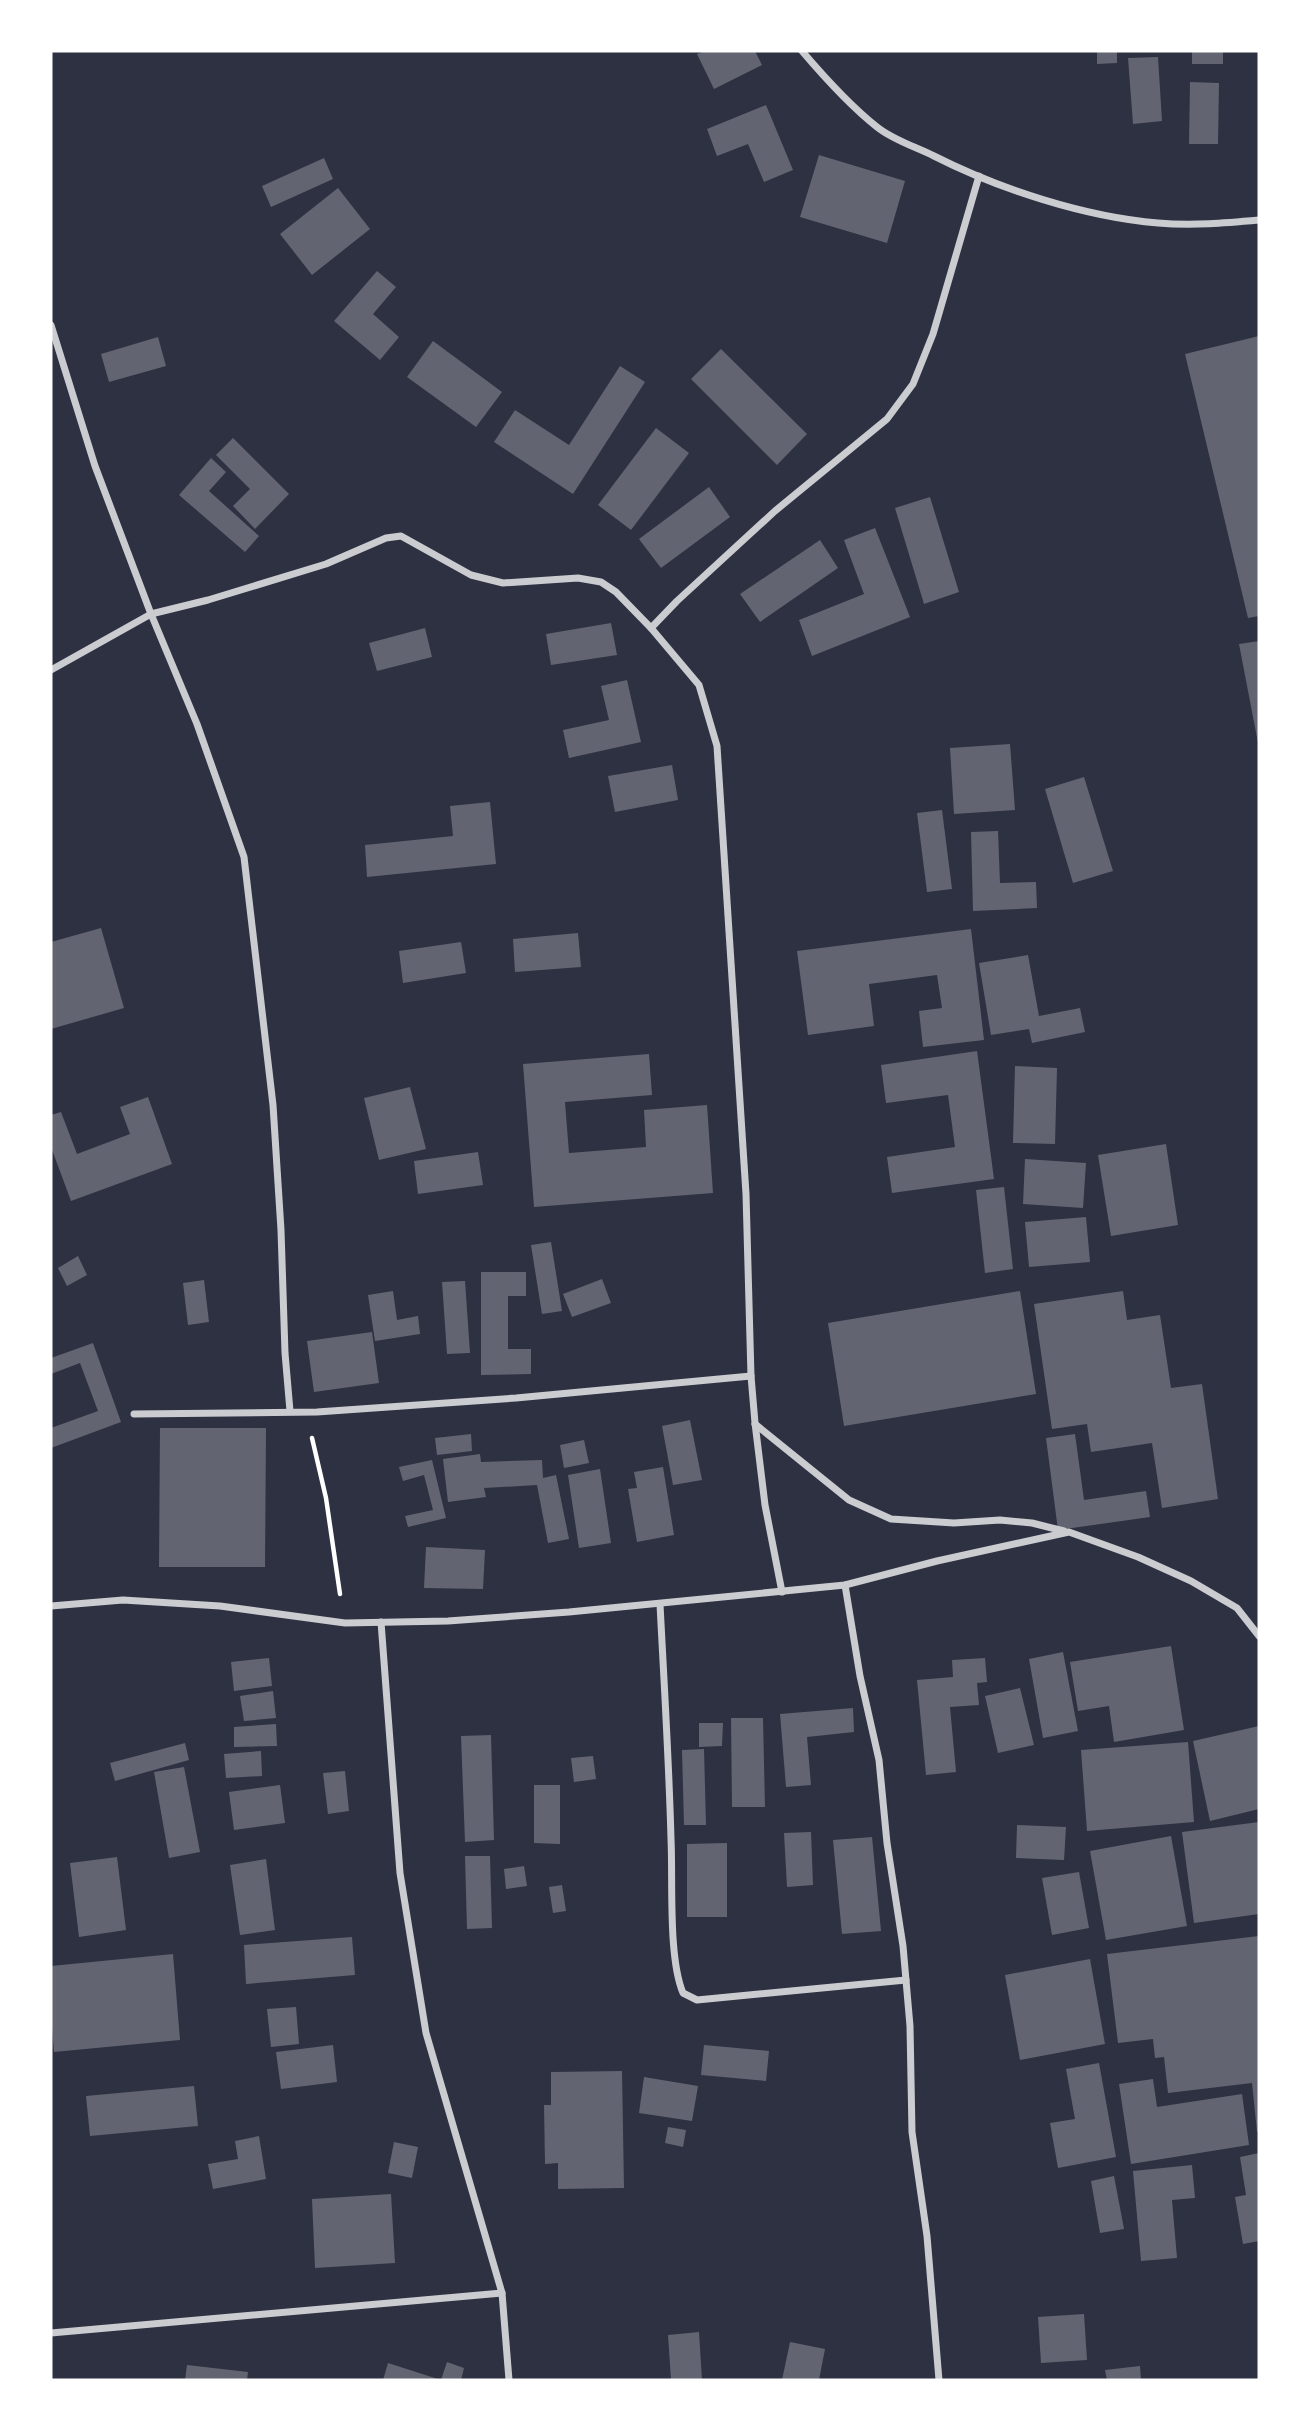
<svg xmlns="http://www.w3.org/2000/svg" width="1310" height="2431" viewBox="0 0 1310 2431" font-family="Mulish,sans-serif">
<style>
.building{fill:#626471}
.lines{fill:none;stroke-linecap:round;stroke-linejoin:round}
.path{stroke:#fff;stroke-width:4.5}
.minor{stroke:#caccd0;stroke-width:7}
</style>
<rect width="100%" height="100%" fill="#2d3142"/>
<g class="building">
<polygon points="705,51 755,51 762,65 714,89 697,54"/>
<polygon points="1097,51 1117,51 1117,63 1097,64"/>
<rect x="1192" y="51" width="31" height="13"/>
<polygon points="1158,57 1162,121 1133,124 1128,58"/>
<polygon points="1190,82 1219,83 1218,144 1189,144"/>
<polygon points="766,105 793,170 764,182 748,144 717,156 707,129"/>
<polygon points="819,155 905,181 887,243 800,217"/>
<polygon points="324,158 333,179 271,207 262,186"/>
<polygon points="338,188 370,229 312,275 280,234"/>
<polygon points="377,271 396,287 373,314 399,337 380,360 334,321"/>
<polygon points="1259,336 1259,616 1248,618 1185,354"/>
<polygon points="158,337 166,366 109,382 101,354"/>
<polygon points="433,341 502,392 476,427 407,377"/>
<polygon points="721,349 807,434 777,465 691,379"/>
<polygon points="620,366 645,382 573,494 494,442 515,410 569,445"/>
<polygon points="656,428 689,453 631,530 598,505"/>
<polygon points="233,438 289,494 255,529 233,506 250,489 216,455"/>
<polygon points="211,458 226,472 209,491 259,536 245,552 179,495"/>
<polygon points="709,487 730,517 661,568 639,539"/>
<polygon points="930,497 959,592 924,604 895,508"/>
<polygon points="875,528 910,617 812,656 799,620 864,594 844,540"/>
<polygon points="820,540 838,568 760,622 740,594"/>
<polygon points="611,623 617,655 551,665 546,634"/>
<polygon points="425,628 432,657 377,671 369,643"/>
<polygon points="1259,641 1259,743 1258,743 1239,644"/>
<polygon points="627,680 641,742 569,758 563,730 609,720 601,686"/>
<polygon points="1010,744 1015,810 954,814 950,748"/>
<polygon points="672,765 678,800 615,812 608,776"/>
<polygon points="1084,777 1113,871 1073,883 1045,789"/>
<polygon points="490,802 496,864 367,877 365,845 453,836 450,806"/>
<polygon points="942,810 952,889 927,892 917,813"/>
<polygon points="998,831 1000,883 1036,882 1037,908 973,911 971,832"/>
<polygon points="101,928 124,1008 51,1029 51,942"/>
<polygon points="971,929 984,1040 923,1047 919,1011 942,1008 937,975 869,984 874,1026 808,1035 797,951"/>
<polygon points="578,933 581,967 515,972 513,939"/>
<polygon points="461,942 466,973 403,983 399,951"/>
<polygon points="1028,955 1039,1016 1080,1008 1085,1032 1032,1043 1029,1029 991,1035 979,963"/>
<polygon points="977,1051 994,1179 892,1193 887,1157 955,1147 948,1095 886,1103 881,1065"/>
<polygon points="649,1054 652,1095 565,1102 569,1153 646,1147 644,1110 707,1105 713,1193 534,1207 523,1064"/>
<polygon points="1015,1066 1057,1068 1055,1144 1013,1143"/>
<polygon points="410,1087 426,1149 379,1160 364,1098"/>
<polygon points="148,1097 172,1164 71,1201 51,1147 51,1115 61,1112 77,1154 130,1134 120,1107"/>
<polygon points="1166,1144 1178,1225 1111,1236 1098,1155"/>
<polygon points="478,1152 483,1185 418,1194 414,1161"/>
<polygon points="1025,1159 1086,1163 1083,1208 1023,1204"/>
<polygon points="1004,1187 1013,1269 985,1273 976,1190"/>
<polygon points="1086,1217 1090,1262 1029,1267 1025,1222"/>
<polygon points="551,1242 562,1311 542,1314 531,1245"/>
<polygon points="78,1256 87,1275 67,1286 58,1268"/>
<polygon points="481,1272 526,1272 526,1296 508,1296 508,1349 531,1349 531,1374 481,1375"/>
<polygon points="602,1279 611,1303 572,1317 563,1294"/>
<polygon points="204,1280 209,1322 188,1325 183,1283"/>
<polygon points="465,1281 470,1353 447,1354 442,1282"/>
<polygon points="393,1291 397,1320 418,1316 420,1334 375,1341 368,1295"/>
<polygon points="1020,1291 1036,1394 844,1426 828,1323"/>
<polygon points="1123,1291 1127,1320 1160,1315 1171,1388 1202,1384 1218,1499 1162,1508 1152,1443 1091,1452 1087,1424 1052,1429 1034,1304"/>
<polygon points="372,1332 379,1383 314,1392 307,1341"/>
<polygon points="93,1343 121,1422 51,1448 51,1428 98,1411 80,1363 51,1374 51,1358"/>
<polygon points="690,1420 702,1480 673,1485 662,1426"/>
<polygon points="160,1428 266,1428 265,1567 159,1567"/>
<polygon points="471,1434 472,1451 437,1455 435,1438"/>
<polygon points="1075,1434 1084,1500 1146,1491 1150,1517 1058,1530 1046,1438"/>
<polygon points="584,1440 589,1463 564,1468 560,1445"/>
<polygon points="480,1454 481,1462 542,1460 543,1478 556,1475 569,1539 548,1543 537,1485 484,1488 486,1497 448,1502 443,1459"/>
<polygon points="432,1460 446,1518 408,1527 405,1516 433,1510 424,1475 403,1481 399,1467"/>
<polygon points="663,1467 674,1535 637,1542 628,1489 637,1488 634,1472"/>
<polygon points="600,1469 611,1543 579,1548 568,1475"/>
<polygon points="426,1547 485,1550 483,1589 424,1588"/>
<polygon points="1171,1646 1184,1730 1114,1742 1109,1706 1078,1711 1070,1662"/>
<polygon points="1063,1652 1078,1731 1043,1738 1029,1659"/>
<polygon points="269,1658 272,1686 234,1691 231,1662"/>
<polygon points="985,1658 987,1682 977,1683 979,1705 950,1707 956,1772 926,1775 917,1680 953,1677 952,1660"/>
<polygon points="1020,1688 1034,1745 998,1753 985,1696"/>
<polygon points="273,1691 276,1718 244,1721 240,1696"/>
<polygon points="853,1708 854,1732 807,1737 811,1785 786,1787 780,1714"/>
<polygon points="731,1718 763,1718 765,1807 732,1807"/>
<polygon points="699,1723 723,1723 722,1746 699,1747"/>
<polygon points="276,1724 277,1746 234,1747 234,1727"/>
<polygon points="1259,1726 1259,1809 1210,1821 1193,1741"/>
<polygon points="491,1735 494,1840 465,1842 461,1736"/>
<polygon points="1188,1742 1194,1822 1087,1831 1081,1750"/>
<polygon points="185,1743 189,1760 115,1781 110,1763"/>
<polygon points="704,1749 706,1825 684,1825 682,1750"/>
<polygon points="261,1751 262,1776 226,1778 224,1754"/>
<polygon points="593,1756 596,1779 574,1782 571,1758"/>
<polygon points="184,1767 200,1852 169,1858 154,1772"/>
<polygon points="345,1771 349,1811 328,1814 323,1773"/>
<polygon points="280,1785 285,1823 234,1830 229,1792"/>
<polygon points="534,1785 560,1785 560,1844 534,1843"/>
<polygon points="1259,1822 1259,1914 1194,1923 1182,1832"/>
<polygon points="1017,1825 1066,1827 1064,1860 1016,1858"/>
<polygon points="811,1832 813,1885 787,1887 784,1833"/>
<polygon points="1171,1836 1187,1926 1106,1940 1090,1851"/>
<polygon points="872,1837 881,1931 842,1934 833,1840"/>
<polygon points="727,1843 727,1917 687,1917 687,1844"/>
<polygon points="465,1856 490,1856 492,1928 467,1929"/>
<polygon points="117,1857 126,1930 79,1937 70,1863"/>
<polygon points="266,1859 275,1930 240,1935 230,1865"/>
<polygon points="524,1866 527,1886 506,1889 504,1869"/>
<polygon points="1079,1872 1089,1928 1052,1935 1042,1878"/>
<polygon points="562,1885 566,1911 553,1913 549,1887"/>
<polygon points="1259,1936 1259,2132 1257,2132 1252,2083 1168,2093 1164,2057 1155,2058 1153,2039 1118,2043 1107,1954"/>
<polygon points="352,1937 355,1975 246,1984 244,1945"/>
<polygon points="173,1954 180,2040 54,2052 51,2015 51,1966"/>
<polygon points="1090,1959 1105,2044 1020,2060 1005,1975"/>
<polygon points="296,2007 299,2044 271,2047 267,2009"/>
<polygon points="333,2045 337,2082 281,2089 276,2052"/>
<polygon points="704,2045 769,2051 766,2081 701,2075"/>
<polygon points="1099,2063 1116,2157 1058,2168 1050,2123 1075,2119 1066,2069"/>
<polygon points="622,2071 624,2188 558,2189 558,2163 545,2164 544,2105 551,2105 551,2072"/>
<polygon points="644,2077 698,2086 692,2121 639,2113"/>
<polygon points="1153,2079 1157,2107 1242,2094 1249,2145 1131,2164 1119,2084"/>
<polygon points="194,2086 198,2126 90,2136 86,2096"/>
<polygon points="668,2127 686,2130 683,2147 665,2143"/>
<polygon points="259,2136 266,2179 213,2189 208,2164 238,2159 235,2141"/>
<polygon points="394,2142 418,2147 412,2178 388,2173"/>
<polygon points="1259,2153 1259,2241 1243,2244 1235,2197 1246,2195 1240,2157"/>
<polygon points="1192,2165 1195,2198 1172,2200 1177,2258 1141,2261 1133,2171"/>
<polygon points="1114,2176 1124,2229 1100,2233 1091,2181"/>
<polygon points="391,2194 395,2263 315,2268 312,2199"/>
<polygon points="1084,2314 1087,2360 1041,2363 1038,2317"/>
<polygon points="699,2332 702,2380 671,2380 668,2335"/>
<polygon points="790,2342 825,2349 819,2380 782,2380"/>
<polygon points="447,2362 464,2368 461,2380 441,2380"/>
<polygon points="388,2363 441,2380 383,2380"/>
<polygon points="187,2365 248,2372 247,2380 185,2380"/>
<polygon points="1140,2366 1141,2380 1107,2380 1105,2370"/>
</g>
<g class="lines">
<polyline class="path" points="312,1438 326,1498 340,1594"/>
<g class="minor">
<path d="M 802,51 C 825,78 849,105 877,127 C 893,140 916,147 934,156 C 999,189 1085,217 1158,223 C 1192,226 1226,223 1259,220"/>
<polyline points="51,325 95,466 151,614 197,724 244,857 273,1105 281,1230 285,1353 290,1411"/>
<polyline points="651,628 677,601 775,511 887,419 913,384 933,334 979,176"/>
<polyline points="51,670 151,614 208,600 326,564 386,538 401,536 471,575 503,583 578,578 601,582 616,592 651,628 699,685 717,746 746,1194 751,1376 755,1423 765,1505 782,1592"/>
<polyline points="134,1414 317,1412 516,1398 751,1376"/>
<polyline points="755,1424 849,1500 891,1519 954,1523 1000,1520 1032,1523 1064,1531"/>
<polyline points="845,1585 860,1676 879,1760 887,1843 903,1946 910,2026 912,2132 927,2236 939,2380"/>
<path d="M 660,1604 C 664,1683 669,1761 671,1839 C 673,1881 668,1957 683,1993 L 697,2000 L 906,1980"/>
<polyline points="51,1606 123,1600 220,1606 345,1623 448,1621 569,1612 845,1585 937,1561 1069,1532 1138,1557 1191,1581 1237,1608 1259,1636"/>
<polyline points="381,1622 400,1873 426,2033 502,2293 509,2380"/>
<polyline points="51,2333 502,2293"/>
</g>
</g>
<rect width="1310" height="2431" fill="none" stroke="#ffffff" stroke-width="105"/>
</svg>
